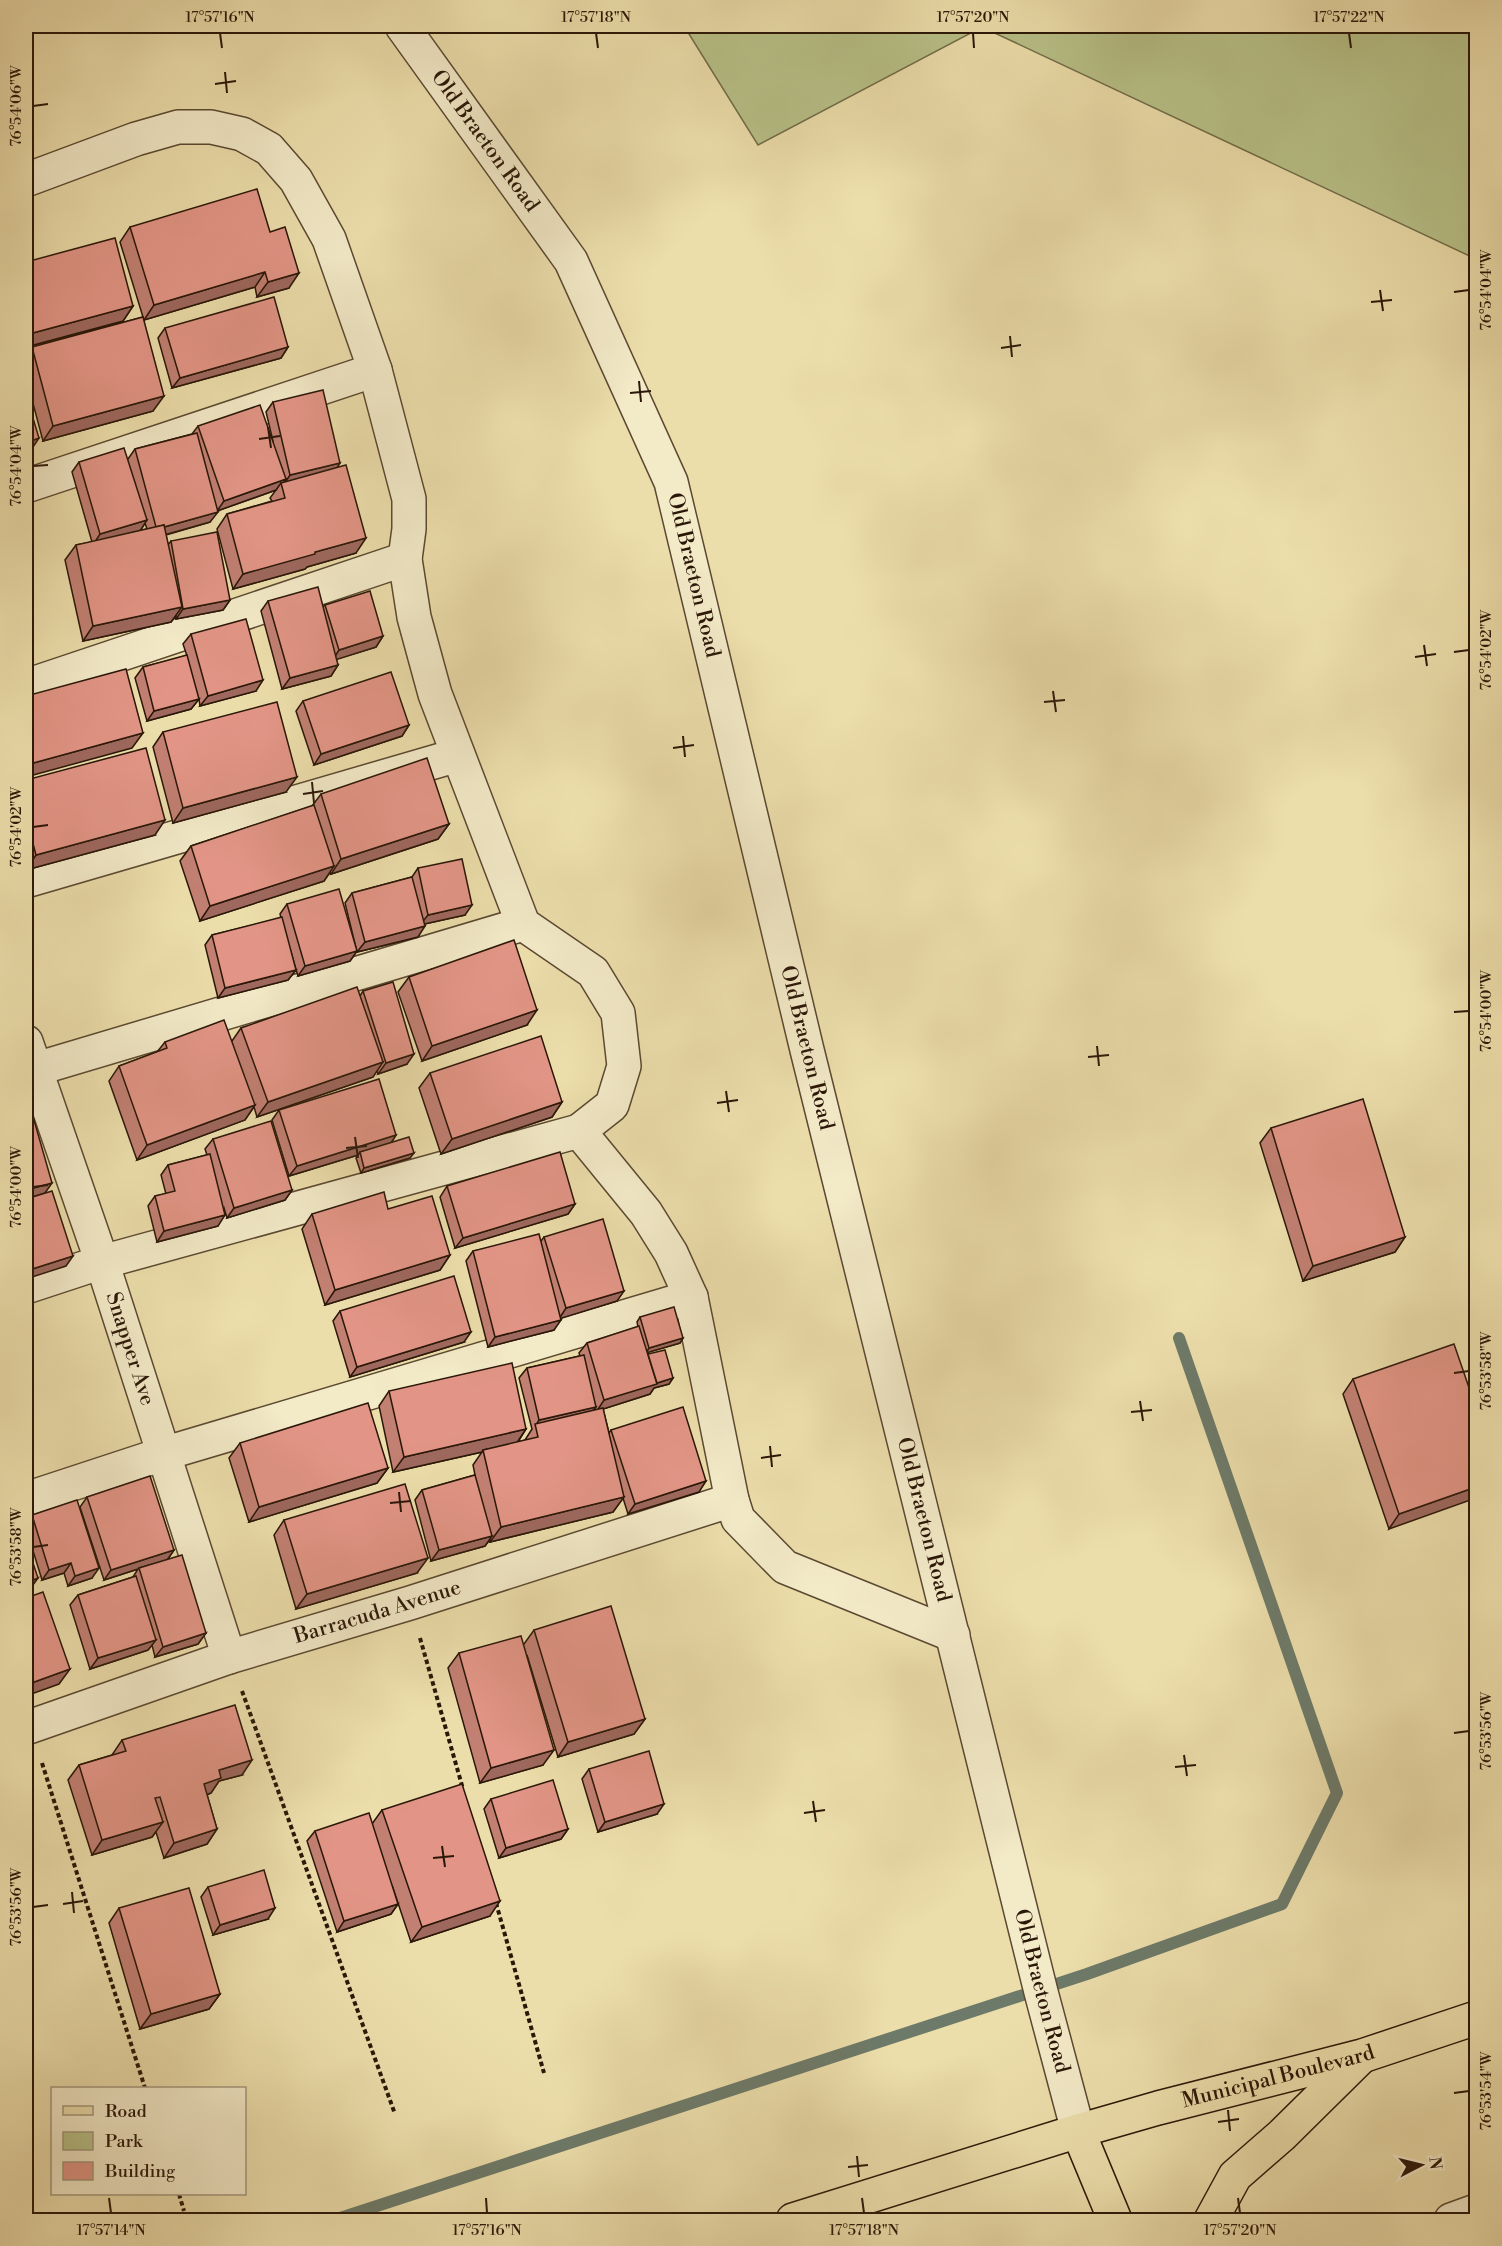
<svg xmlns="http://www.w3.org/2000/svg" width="1502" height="2246" viewBox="0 0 1502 2246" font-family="'Libre Bodoni',serif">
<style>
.green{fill:#b8c188;stroke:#726c48;stroke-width:1.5}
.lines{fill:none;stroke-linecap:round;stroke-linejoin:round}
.stream{stroke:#6d7a69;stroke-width:12}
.minor-casing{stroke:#5b4931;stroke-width:36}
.major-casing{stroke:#2b1708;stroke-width:36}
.path{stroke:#2b1708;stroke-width:4;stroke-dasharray:4.5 3;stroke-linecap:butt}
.minor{stroke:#f3eac8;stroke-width:33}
.major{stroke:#ecdeab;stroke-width:33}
.wall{fill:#c28073;stroke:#2b1708;stroke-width:1.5;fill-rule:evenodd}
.shaded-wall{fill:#9e685e;stroke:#2b1708;stroke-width:1.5}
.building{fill:#e29586;stroke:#2b1708;stroke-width:1.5}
.ticks{fill:none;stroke:#2b1708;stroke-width:2}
.labels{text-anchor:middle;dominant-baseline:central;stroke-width:5;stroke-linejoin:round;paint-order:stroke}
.street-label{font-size:21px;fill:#2b1708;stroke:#f3eac8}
.neatline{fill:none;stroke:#2b1708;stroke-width:2}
.ticks-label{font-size:15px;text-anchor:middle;fill:#2b1708}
</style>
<rect width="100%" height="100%" fill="#ecdeab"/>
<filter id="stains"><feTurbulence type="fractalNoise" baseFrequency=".00333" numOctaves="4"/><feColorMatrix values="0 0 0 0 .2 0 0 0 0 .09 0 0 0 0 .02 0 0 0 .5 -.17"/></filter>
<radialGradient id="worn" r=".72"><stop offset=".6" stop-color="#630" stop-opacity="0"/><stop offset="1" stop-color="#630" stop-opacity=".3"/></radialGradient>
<polygon class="green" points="684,26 1476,26 1476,259 982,27 758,145"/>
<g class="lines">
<polyline class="stream" points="334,2220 1087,1974 1282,1904 1337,1793 1179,1338"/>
<defs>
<g id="minor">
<path id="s1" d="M 402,26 L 571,261 L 671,482 L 807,1050 L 1041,1992 L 1078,2131"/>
<polyline points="26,180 136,139 178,127 211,127 242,134 269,149 296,180 329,239 375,370 409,499 409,529 405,559 414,617 435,694 523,924 593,972 618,1013 624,1066 612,1105 579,1131 646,1213 671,1253 691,1297 732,1500 738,1519 785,1567 953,1635"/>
<polyline points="26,486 375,370"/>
<polyline points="26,686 405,559"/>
<polyline points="26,881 458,755"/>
<path id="s2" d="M 26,1042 L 102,1262 L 229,1657"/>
<polyline points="26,1072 523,924"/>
<polyline points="26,1287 102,1262 579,1131"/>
<polyline points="26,1499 163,1454 691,1297"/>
<path id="s3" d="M 26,1728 L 229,1657 L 410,1603 L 732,1500"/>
<polyline points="1451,2220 1476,2211"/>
</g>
<g id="major">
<polyline points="1078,2131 1115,2220"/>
<path id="s4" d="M 793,2220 L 1078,2131 L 1158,2108 L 1362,2056 L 1476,2018"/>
<polyline points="1211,2220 1235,2176 1282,2135 1361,2057"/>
</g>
</defs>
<use href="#minor" class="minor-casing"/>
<use href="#major" class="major-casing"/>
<g class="path">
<polyline points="420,1638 463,1789"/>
<polyline points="242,1691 395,2114"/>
<polyline points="42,1763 145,2088"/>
<polyline points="496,1903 544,2073"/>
<polyline points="179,2194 184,2211"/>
</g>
<use href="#minor" class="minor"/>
<use href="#major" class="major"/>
</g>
<g class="wall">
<polygon points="130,227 270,232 289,288 257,297 255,287 144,320 153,411 43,441 26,377 26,356 32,347 143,317 120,242"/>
<polygon points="26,262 133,306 123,321 26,347"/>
<polygon points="165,328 288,347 281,358 172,388 158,338"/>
<path d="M 273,402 L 338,467 L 356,553 L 307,567 L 305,569 L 233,589 L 217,529 L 227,514 L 272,501 L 270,498 L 276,490 L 217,511 L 210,522 L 166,535 L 168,545 L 171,541 L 230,600 L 223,610 L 176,619 L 176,616 L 171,622 L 83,641 L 65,560 L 76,545 L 92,542 L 72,472 L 79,462 L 128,459 L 135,449 L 192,434 L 198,426 L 273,441 L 266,412 ZM 145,523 L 147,529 L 133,532 L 140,531 Z"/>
<polygon points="268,601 323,607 325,605 383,636 376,647 336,659 338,665 331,676 282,689 261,611"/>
<polygon points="191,634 256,691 200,706 199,699 191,709 147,721 135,678 143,667 187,656 183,644"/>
<polygon points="303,701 409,725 402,736 314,765 296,711"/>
<polygon points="163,732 286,792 173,823 153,747"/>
<polygon points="26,780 155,835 26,870"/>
<polygon points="321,794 449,824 438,839 331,874 330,872 324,881 200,921 180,861 191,846 312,806"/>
<polygon points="418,868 465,915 424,924 418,937 357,952 345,903 352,893 412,877"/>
<polygon points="287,904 357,951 350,961 298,976 290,949 296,970 288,980 218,998 205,945 212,935 281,918 280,914"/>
<polygon points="409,977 527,1025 422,1061 398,992"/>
<polygon points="363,991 407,1064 378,1074 377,1070 373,1077 257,1117 254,1107 245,1120 137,1160 109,1081 119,1066 157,1052 165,1042 232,1041 241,1028 360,996"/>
<polygon points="430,1073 562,1102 552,1117 441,1154 419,1088"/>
<polygon points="279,1110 396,1135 391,1143 410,1158 361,1173 356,1158 358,1155 289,1176 272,1120"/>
<polygon points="1271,1128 1405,1237 1395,1252 1303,1281 1260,1143"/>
<polygon points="213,1139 292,1190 285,1200 227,1218 224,1208 218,1226 157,1242 148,1206 155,1196 166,1194 161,1175 168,1165 207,1155 205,1149"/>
<polygon points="447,1186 575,1204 568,1214 455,1248 440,1197"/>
<polygon points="388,1209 450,1255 440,1270 325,1305 302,1229 312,1214"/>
<polygon points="544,1237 617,1301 560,1318 554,1330 488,1347 466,1261 473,1251 541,1241"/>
<polygon points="340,1311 464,1342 350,1377 333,1321"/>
<polygon points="640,1317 683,1338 680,1343 648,1352 648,1354 673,1378 669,1384 654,1388 650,1394 603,1409 609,1433 611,1430 699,1492 628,1514 623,1498 613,1512 490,1542 490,1539 485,1546 431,1561 415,1500 422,1490 475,1475 473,1465 482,1452 393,1472 379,1406 389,1391 526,1429 518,1442 525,1440 532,1429 519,1378 527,1368 580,1356 579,1353 587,1343 638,1327 637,1322"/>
<polygon points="1353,1379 1476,1408 1389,1529 1343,1394"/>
<polygon points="240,1443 388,1468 377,1483 249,1522 229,1458"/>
<polygon points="87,1497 174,1550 168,1559 206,1633 198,1644 155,1657 152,1645 148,1650 90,1669 70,1605 78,1595 133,1577 138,1569 104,1580 80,1507"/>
<polygon points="32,1515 92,1578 68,1586 64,1573 42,1580 26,1528 26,1524"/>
<polygon points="284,1520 417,1573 296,1609 274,1535"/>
<polygon points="534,1630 645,1719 634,1734 558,1757 527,1655 543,1765 480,1783 448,1668 459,1653 524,1644"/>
<polygon points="122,1740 242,1775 219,1781 211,1793 207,1795 217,1829 207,1844 164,1858 156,1832 152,1837 92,1855 68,1780 79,1765 112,1755"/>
<polygon points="589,1769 657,1814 598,1832 582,1779"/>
<polygon points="491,1799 568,1829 561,1839 499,1858 484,1809"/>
<polygon points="382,1810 490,1916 411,1942 392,1885 398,1904 391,1914 337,1932 307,1841 315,1831 372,1824"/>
<polygon points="208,1887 268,1919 213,1935 201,1897"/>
<polygon points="119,1908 220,1994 209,2009 140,2029 109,1923"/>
</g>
<g class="shaded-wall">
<polygon points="265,272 255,287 144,320 154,305"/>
<polygon points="299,273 289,288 257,297 268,282"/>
<polygon points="133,306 123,321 26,347 26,339 29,334"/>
<polygon points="288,347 281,358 172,388 180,378"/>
<polygon points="164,396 153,411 43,441 53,426"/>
<polygon points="39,438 29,453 26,454 26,443"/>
<polygon points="340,463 333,474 283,486 290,475"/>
<polygon points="286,479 282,485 281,483 276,490 217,511 224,501"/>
<polygon points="218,512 210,522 150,539 157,529"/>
<polygon points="147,520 140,531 93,545 100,534"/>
<polygon points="366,538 356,553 307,567 305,569 233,589 243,574 315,552"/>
<polygon points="230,600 223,610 176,619 183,609"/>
<polygon points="182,607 171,622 83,641 93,626"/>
<polygon points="383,636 376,647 332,661 339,650"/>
<polygon points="338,665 331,676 282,689 290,678"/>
<polygon points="263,680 256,691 200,706 208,696"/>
<polygon points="199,699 191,709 147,721 154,711"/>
<polygon points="409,725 402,736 314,765 321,754"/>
<polygon points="143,733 132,748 26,777 26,765"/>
<polygon points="297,777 286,792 173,823 183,808"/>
<polygon points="165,820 155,835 26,870 36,855"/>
<polygon points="449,824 438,839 331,874 341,859"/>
<polygon points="334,866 324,881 200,921 210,906"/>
<polygon points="472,905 465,915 420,925 428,915"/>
<polygon points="425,926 418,937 357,952 365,942"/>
<polygon points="357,951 350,961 298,976 305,966"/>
<polygon points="296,970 288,980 218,998 225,988"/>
<polygon points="537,1010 527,1025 422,1061 432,1046"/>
<polygon points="414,1054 407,1064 378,1074 386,1063"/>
<polygon points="383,1062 373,1077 257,1117 268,1102"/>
<polygon points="562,1102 552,1117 441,1154 452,1139"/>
<polygon points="255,1105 245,1120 137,1160 147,1145"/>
<polygon points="396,1135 389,1146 360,1152 358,1155 289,1176 297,1166"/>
<polygon points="414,1153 410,1158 361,1173 364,1168"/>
<polygon points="52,1183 45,1193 26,1199 26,1190"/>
<polygon points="292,1190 285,1200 227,1218 234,1208"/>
<polygon points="575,1204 568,1214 455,1248 463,1238"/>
<polygon points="225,1215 218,1226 157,1242 164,1231"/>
<polygon points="1405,1237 1395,1252 1303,1281 1313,1266"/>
<polygon points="450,1255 440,1270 325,1305 335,1290"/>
<polygon points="73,1256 66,1266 26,1279 26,1271"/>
<polygon points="624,1291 617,1301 559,1319 566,1308"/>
<polygon points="561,1320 554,1330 488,1347 495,1337"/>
<polygon points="471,1332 464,1342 350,1377 357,1367"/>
<polygon points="683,1338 680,1343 646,1353 649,1348"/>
<polygon points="673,1378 669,1384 654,1388 650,1394 597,1411 604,1400"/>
<polygon points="596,1407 589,1417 536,1425 539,1420"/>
<polygon points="526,1429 516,1444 483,1450 482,1452 393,1472 404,1457"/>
<polygon points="388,1468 377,1483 249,1522 259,1507"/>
<polygon points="706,1481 699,1492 628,1514 635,1504"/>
<polygon points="1476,1487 1476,1498 1389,1529 1399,1514"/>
<polygon points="624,1497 613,1512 490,1542 501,1527"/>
<polygon points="492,1536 485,1546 431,1561 439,1550"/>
<polygon points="174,1550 167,1560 139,1568 138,1569 104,1580 111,1570"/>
<polygon points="428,1558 417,1573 296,1609 307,1594"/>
<polygon points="71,1563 64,1573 42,1580 49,1570"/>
<polygon points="99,1568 92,1578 68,1586 75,1576"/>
<polygon points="38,1578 31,1588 26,1590 26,1583"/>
<polygon points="206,1633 198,1644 155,1657 163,1647"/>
<polygon points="156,1640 148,1650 90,1669 98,1658"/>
<polygon points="70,1669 59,1684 26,1696 26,1685"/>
<polygon points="645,1719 634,1734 558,1757 568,1742"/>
<polygon points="554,1750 543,1765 480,1783 491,1768"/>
<polygon points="252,1760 242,1775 219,1781 211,1793 193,1799 204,1784 219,1770"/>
<polygon points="664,1804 657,1814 598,1832 605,1822"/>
<polygon points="163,1822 152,1837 92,1855 102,1840"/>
<polygon points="217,1829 207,1844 164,1858 174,1843"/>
<polygon points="568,1829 561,1839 499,1858 506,1848"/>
<polygon points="500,1901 490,1916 411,1942 422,1927"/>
<polygon points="398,1904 391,1914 337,1932 344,1921"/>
<polygon points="275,1908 268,1919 213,1935 220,1925"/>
<polygon points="220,1994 209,2009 140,2029 151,2014"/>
</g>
<g class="building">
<polygon points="257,189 270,232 285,227 299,273 268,282 265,272 154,305 130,227"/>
<polygon points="115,238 133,306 29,334 26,321 26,262"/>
<polygon points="274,297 288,347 180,378 165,328"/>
<polygon points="143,317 164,396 53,426 32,347"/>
<polygon points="323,390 340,463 290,475 273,402"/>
<polygon points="26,395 39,438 26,443"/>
<polygon points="260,405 286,479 224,501 198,426"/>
<polygon points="197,433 218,512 164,527 164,525 156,527 135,449"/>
<polygon points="124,448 147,520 100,534 79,462"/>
<polygon points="346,465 366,538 315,552 315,554 243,574 227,514 285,498 281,483"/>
<polygon points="164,525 182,607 93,626 76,545"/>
<polygon points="217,532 230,600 183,609 171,541"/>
<polygon points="318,587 338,665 290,678 268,601"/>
<polygon points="370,591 383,636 339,650 325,605"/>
<polygon points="246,619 263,680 208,696 191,634"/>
<polygon points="187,655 199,699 154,711 143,667"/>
<polygon points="126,669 143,733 26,765 26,696"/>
<polygon points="391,672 409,725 321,754 303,701"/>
<polygon points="277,702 297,777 183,808 163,732"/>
<polygon points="146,748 165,820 36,855 26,817 26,780"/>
<polygon points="427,758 449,824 341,859 321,794"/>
<polygon points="314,805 334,866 210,906 191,846"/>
<polygon points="462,859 472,905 428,915 418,868"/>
<polygon points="412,877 425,926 365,942 352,893"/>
<polygon points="339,889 357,951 305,966 287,904"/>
<polygon points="282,917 296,970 225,988 212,935"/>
<polygon points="514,940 537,1010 432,1046 409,977"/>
<polygon points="393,982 414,1054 386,1063 363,991"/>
<polygon points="357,987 383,1062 268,1102 241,1028"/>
<polygon points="224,1020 255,1105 147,1145 119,1066 167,1048 165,1042"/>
<polygon points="541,1036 562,1102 452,1139 430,1073"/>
<polygon points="379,1079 396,1135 297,1166 279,1110"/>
<polygon points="1363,1099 1405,1237 1313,1266 1271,1128"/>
<polygon points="32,1113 52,1183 26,1190 26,1115"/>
<polygon points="271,1121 292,1190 234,1208 213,1139"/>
<polygon points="409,1137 414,1153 364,1168 360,1152"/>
<polygon points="560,1152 575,1204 463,1238 447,1186"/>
<polygon points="210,1154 225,1215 164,1231 155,1196 175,1191 168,1165"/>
<polygon points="52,1191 73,1256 26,1271 26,1199"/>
<polygon points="384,1192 388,1209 432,1196 450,1255 335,1290 312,1214"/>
<polygon points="603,1219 624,1291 566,1308 544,1237"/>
<polygon points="539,1234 561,1320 495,1337 473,1251"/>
<polygon points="454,1276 471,1332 357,1367 340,1311"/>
<polygon points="674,1307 683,1338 649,1348 640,1317"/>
<polygon points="639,1326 657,1384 604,1400 587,1343"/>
<polygon points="1454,1344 1476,1408 1476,1487 1399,1514 1353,1379"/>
<polygon points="665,1350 673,1378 657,1383 648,1354"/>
<polygon points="584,1355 596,1407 539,1420 527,1368"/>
<polygon points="512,1363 526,1429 404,1457 389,1391"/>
<polygon points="368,1403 388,1468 259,1507 240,1443"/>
<polygon points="683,1407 706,1481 635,1504 611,1430"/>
<polygon points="603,1408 624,1497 501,1527 483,1450 538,1437 535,1424"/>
<polygon points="475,1475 492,1536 439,1550 422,1490"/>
<polygon points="150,1476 174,1550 111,1570 87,1497"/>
<polygon points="405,1484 428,1558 307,1594 284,1520"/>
<polygon points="77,1500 99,1568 75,1576 71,1563 49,1570 32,1515"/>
<polygon points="26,1542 38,1578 26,1583"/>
<polygon points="182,1555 206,1633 163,1647 139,1568"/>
<polygon points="136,1576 156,1640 98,1658 78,1595"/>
<polygon points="43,1592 70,1669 26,1685 26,1598"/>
<polygon points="611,1606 645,1719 568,1742 534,1630"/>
<polygon points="521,1636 554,1750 491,1768 459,1653"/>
<polygon points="235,1705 252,1760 219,1770 221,1778 204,1784 217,1829 174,1843 160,1797 155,1798 163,1822 102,1840 79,1765 126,1751 122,1740"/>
<polygon points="649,1751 664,1804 605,1822 589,1769"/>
<polygon points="553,1780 568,1829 506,1848 491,1799"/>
<polygon points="462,1784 500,1901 422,1927 382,1810"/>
<polygon points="369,1813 398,1904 344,1921 315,1831"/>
<polygon points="264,1870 275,1908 220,1925 208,1887"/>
<polygon points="189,1888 220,1994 151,2014 119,1908"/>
</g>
<path class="ticks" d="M 220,33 L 222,48M 596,33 L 598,48M 973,33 L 974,48M 1349,33 L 1351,48M 225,72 L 227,93M 215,84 L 236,81M 33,106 L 48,104M 1380,290 L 1383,311M 1454,292 L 1469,290M 1371,302 L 1392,300M 1010,336 L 1012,357M 1001,348 L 1021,345M 639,381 L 641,402M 630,393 L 651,391M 268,427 L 271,448M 259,439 L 280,436M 33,466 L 48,465M 1424,645 L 1427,666M 1454,652 L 1469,650M 1415,657 L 1436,654M 1053,691 L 1056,712M 1044,702 L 1065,700M 683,736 L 685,757M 673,748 L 694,745M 312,782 L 314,803M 303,794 L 323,791M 33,827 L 48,825M 1454,1012 L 1469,1011M 1097,1046 L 1099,1066M 1088,1057 L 1109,1055M 726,1091 L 729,1112M 717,1103 L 738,1100M 355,1137 L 358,1158M 346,1148 L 367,1146M 33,1187 L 48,1185M 1454,1373 L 1469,1371M 1140,1401 L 1143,1421M 1131,1412 L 1152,1410M 770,1446 L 772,1467M 761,1458 L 781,1455M 399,1492 L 401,1512M 390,1503 L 411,1501M 33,1547 L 48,1545M 1454,1733 L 1469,1731M 1184,1755 L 1187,1776M 1175,1767 L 1196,1765M 813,1801 L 816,1822M 804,1813 L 825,1810M 442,1846 L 445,1867M 433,1858 L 454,1856M 72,1892 L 74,1913M 63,1904 L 83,1901M 33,1907 L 48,1905M 1454,2093 L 1469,2091M 1228,2110 L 1230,2131M 1218,2122 L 1239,2119M 857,2156 L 859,2177M 848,2167 L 868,2165M 109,2198 L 111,2213M 486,2198 L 487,2213M 862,2198 L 864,2213M 1238,2198 L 1240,2213"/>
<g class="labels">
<g class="street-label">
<text stroke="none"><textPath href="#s1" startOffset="142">Old Braeton Road</textPath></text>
<text stroke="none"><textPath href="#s1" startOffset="628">Old Braeton Road</textPath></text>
<text stroke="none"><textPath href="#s1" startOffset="1114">Old Braeton Road</textPath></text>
<text stroke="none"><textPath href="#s2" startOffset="324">Snapper Ave</textPath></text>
<text stroke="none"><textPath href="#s1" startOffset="1600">Old Braeton Road</textPath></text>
<text stroke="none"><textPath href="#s3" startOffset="370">Barracuda Avenue</textPath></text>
<text stroke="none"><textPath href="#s1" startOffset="2086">Old Braeton Road</textPath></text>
<text stroke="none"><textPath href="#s4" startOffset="506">Municipal Boulevard</textPath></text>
</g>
</g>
<rect width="1502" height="2246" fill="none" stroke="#ecdeab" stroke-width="66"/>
<rect x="51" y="2087" width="195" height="108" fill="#f3eac8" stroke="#a3967b" stroke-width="1.5"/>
<rect x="63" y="2106" width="30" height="9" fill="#ecdeab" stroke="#a3967b" stroke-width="1.5"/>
<text x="105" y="2117" font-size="18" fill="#2b1708">Road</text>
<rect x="63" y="2132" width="30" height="18" fill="#b8c188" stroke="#a3967b" stroke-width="1.5"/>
<text x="105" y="2147" font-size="18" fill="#2b1708">Park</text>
<rect x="63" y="2162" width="30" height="18" fill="#e29586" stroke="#a3967b" stroke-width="1.5"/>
<text x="105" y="2177" font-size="18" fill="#2b1708">Building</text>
<g transform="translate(1421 2165) rotate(83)" stroke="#f3eac8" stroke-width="4.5" paint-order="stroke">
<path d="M0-4.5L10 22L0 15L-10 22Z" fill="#2b1708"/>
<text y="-9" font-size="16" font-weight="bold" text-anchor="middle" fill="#2b1708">N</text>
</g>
<rect x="33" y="33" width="1436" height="2180" class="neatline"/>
<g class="ticks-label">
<text x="220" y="22">17°57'16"N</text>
<text x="596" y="22">17°57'18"N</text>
<text x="973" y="22">17°57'20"N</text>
<text x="1349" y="22">17°57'22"N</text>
<text transform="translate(16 106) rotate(-90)" y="5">76°54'06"W</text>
<text transform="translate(1486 290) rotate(-90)" y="5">76°54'04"W</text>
<text transform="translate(16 466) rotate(-90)" y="5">76°54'04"W</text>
<text transform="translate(1486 650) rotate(-90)" y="5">76°54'02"W</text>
<text transform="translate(16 827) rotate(-90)" y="5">76°54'02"W</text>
<text transform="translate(1486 1011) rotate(-90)" y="5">76°54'00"W</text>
<text transform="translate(16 1187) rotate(-90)" y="5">76°54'00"W</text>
<text transform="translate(1486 1371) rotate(-90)" y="5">76°53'58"W</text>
<text transform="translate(16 1547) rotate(-90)" y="5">76°53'58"W</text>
<text transform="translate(1486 1731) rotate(-90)" y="5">76°53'56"W</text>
<text transform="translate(16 1907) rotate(-90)" y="5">76°53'56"W</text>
<text transform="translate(1486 2091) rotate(-90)" y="5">76°53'54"W</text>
<text x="111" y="2235">17°57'14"N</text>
<text x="487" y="2235">17°57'16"N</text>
<text x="864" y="2235">17°57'18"N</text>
<text x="1240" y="2235">17°57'20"N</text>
</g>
<rect width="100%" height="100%" filter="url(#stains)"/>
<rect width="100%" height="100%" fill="url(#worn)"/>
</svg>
